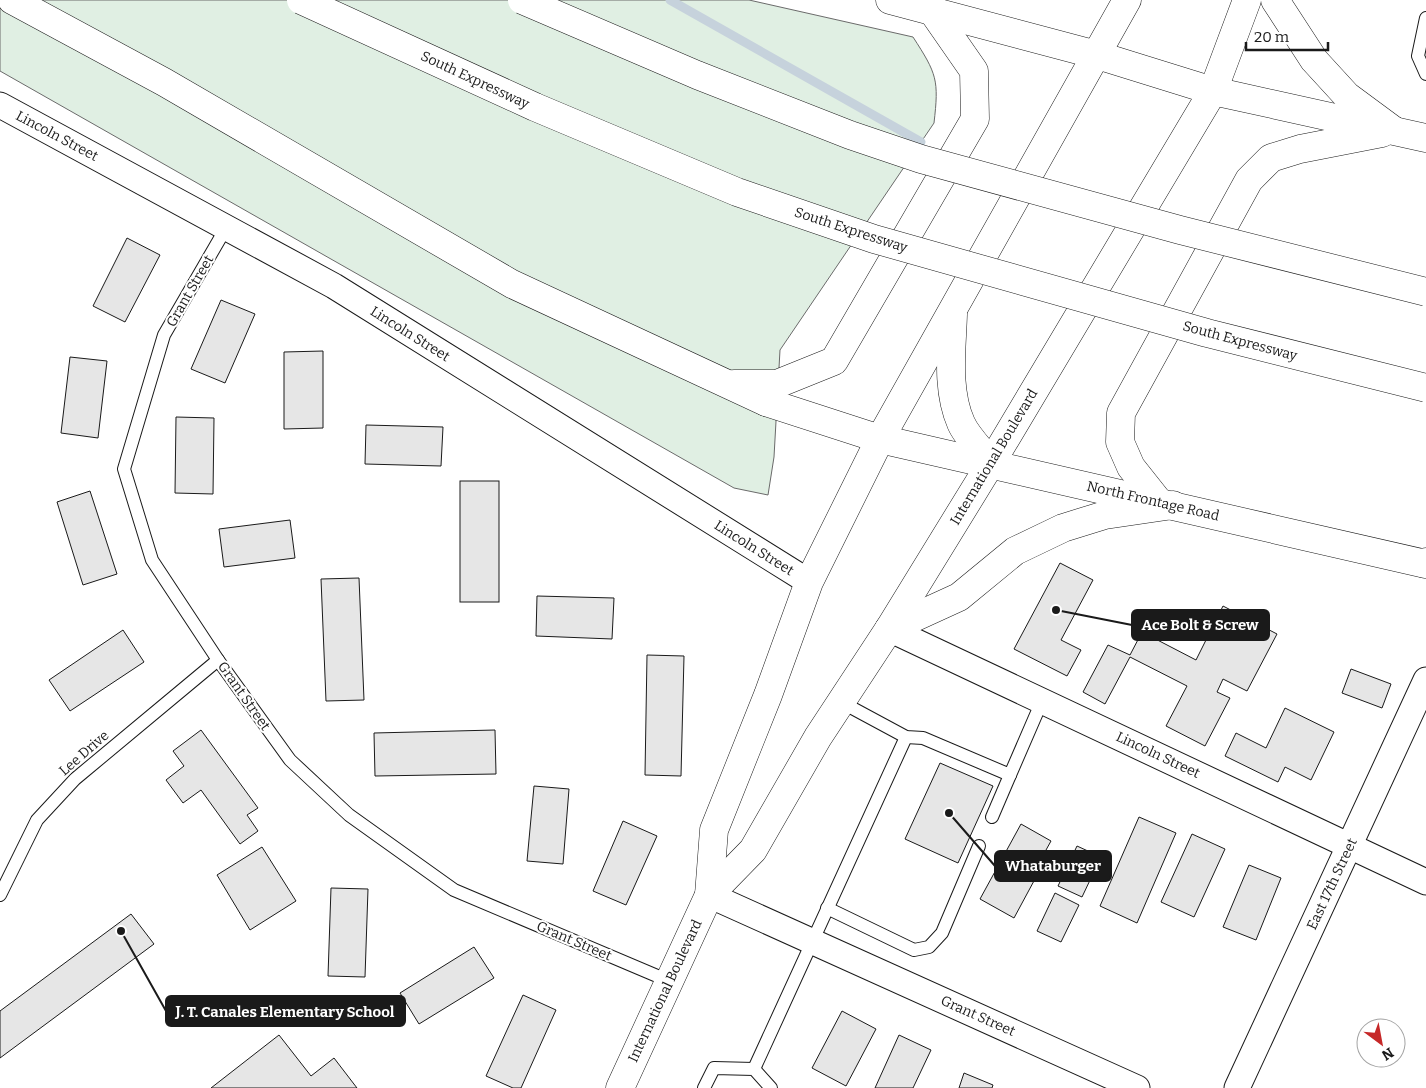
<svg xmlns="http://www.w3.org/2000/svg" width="1426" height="1088" viewBox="0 0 1426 1088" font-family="Bitter,serif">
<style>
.green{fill:#e0efe3;stroke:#6a6a6a}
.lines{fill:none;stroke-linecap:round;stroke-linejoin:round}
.stream{stroke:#c6d2dc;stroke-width:9}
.building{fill:#e6e6e6;stroke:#1a1a1a}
.lane-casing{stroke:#1a1a1a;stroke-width:14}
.street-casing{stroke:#1a1a1a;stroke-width:27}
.secondary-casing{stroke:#1a1a1a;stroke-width:29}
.primary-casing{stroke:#1a1a1a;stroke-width:29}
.highway-casing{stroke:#1a1a1a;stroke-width:29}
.lane{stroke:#fff;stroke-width:12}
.street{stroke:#fff;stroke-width:25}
.secondary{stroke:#fff;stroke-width:28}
.primary{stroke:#fff;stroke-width:28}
.highway{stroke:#fff;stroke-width:28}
.highway-bridge-casing{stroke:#1a1a1a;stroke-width:29;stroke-linecap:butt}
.highway-bridge{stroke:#fff;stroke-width:28}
.labels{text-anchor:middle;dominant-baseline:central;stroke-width:4;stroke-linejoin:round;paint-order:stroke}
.street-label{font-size:14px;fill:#1a1a1a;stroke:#fff}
.leader{fill:none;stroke:#1a1a1a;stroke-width:2}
.callout-dot{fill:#1a1a1a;stroke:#fff;stroke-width:2}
.callout{fill:#1a1a1a;stroke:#1a1a1a;stroke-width:2}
.callout-label{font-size:15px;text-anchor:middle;font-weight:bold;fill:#fff}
</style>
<rect width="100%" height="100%" fill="#fff"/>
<path class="green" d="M 0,0 L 749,0 L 913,37 C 937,74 939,80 934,123 L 780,350 L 774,457 L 768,495 L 734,488 L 0,71 Z"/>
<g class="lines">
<polyline class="stream" points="670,0 921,142"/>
</g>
<g class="building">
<polygon points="127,238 160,255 125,322 93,306"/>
<polygon points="221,300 255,314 225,383 191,369"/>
<polygon points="323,351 323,428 284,429 284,352"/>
<polygon points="70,357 107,361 98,438 61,433"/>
<polygon points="176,417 214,418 213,494 175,493"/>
<polygon points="366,425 443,427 441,466 365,464"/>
<rect x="460" y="481" width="39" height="121"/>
<polygon points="90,491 117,574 83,585 57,502"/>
<polygon points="290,520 295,558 224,567 219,529"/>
<polygon points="1060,563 1093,580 1061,640 1081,650 1067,676 1014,649"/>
<polygon points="359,578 364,700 326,701 321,579"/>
<polygon points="537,596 614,598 612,639 536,636"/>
<polygon points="1223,606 1277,634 1247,691 1223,679 1217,692 1230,698 1205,746 1166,726 1187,686 1130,657 1105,704 1083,692 1108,645 1130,655 1142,632 1196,660"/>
<polygon points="123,630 144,662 70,711 49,680"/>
<polygon points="647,655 684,656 681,776 645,775"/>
<polygon points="1351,669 1391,684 1382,708 1342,693"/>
<polygon points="1285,708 1334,732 1311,780 1285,767 1278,782 1225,756 1236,733 1266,748"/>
<polygon points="201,730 258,808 247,815 258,831 240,844 201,790 183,803 166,780 184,766 173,751"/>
<polygon points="495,730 496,774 375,776 374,733"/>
<polygon points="940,763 993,786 958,863 905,839"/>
<polygon points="534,786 569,789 563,864 527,861"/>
<polygon points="1139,817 1176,833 1137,923 1100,906"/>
<polygon points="623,821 657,836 626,905 593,891"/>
<polygon points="1021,824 1051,841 1031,877 1035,879 1014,918 980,899"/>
<polygon points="1192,834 1225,849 1194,917 1161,902"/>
<polygon points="1077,846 1101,857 1082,897 1058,886"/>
<polygon points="262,847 296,901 250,930 217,875"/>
<polygon points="1249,865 1281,878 1256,940 1223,927"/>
<polygon points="331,888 368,889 365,977 328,976"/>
<polygon points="1055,893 1079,905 1061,942 1037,931"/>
<polygon points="131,914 154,944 0,1058 0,1011"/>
<polygon points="474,947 494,978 419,1024 400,993"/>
<polygon points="523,995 556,1010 521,1088 513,1088 486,1076"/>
<polygon points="842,1011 876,1029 846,1086 812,1068"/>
<polygon points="279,1035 311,1076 334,1058 357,1088 211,1088"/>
<polygon points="899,1035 931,1050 913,1088 875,1088"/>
<polygon points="964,1073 993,1085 992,1088 959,1088"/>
</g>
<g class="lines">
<defs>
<g id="lane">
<polyline points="1426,18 1418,56 1426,74"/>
<polyline points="226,228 164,335 124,469 152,560 218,660 290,760 349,815 454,890 669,981"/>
<polyline points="841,702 906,737 923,738 1010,775 1042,701"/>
<polyline points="992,817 1010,775"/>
<polyline points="0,895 37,820 75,779 218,660"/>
<polyline points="827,908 914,950 929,947 942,933 979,846"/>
<polyline points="754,1069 906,737"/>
<polyline points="704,1088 714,1068 754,1069 771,1088"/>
</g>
<g id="street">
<polyline points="0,105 334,286 809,582"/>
<polyline points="889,629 1426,882"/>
<polyline points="709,895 1137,1088"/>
<polyline points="1237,1088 1426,680"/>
</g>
<g id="secondary">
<polyline points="890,0 1097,55 1213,91 1426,138"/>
<polyline points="766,402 880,439 1426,564"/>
<polyline points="1158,501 1131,467 1120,442 1121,413 1249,180 1271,158 1300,149 1382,133"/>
</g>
<g id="primary">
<polyline points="1275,0 1314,60 1347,96 1393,130"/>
<path d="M 953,314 C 952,349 946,389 961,423 C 967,437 982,451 991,463"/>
<polyline points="889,629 959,597 1015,551 1063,528 1105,515 1173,505"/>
<polyline points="709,895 714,830 768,695 809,582 880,439 1127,0"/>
<polyline points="620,1088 709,895 753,850 818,737 889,629 991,463 1213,91 1247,0"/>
</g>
<g id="highway">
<polyline points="12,0 164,82 512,284 766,402"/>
<polyline points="734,384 777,384 834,361 975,119 974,71 933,12"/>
<polyline points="1423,563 1426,562"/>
</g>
</defs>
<use href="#lane" class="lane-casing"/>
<use href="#street" class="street-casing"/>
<use href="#secondary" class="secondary-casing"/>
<use href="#primary" class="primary-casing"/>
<use href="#highway" class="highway-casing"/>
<use href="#lane" class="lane"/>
<use href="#street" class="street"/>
<use href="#secondary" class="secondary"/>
<use href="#primary" class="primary"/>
<use href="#highway" class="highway"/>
<defs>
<g id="highway-bridge">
<polyline points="301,0 535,107 737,192 874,239 1207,333 1426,388"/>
<polyline points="522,0 697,75 850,135 921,159 1180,230 1426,292"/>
</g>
</defs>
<use href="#highway-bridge" class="highway-bridge-casing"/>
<use href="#highway-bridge" class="highway-bridge"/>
</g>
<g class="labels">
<g class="street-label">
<text transform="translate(475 80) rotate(25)">South Expressway</text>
<text transform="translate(57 136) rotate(28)">Lincoln Street</text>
<text transform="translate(851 230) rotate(18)">South Expressway</text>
<text transform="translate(190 291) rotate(-60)">Grant Street</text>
<text transform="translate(410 334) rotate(32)">Lincoln Street</text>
<text transform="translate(1240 341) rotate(15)">South Expressway</text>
<text transform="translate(994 457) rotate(-59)">International Boulevard</text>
<text transform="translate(1153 501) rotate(13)">North Frontage Road</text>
<text transform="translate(754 548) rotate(32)">Lincoln Street</text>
<text transform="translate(244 696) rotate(55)">Grant Street</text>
<text transform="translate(84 753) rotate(-41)">Lee Drive</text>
<text transform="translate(1158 755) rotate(25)">Lincoln Street</text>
<text transform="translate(1332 884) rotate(-65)">East 17th Street</text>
<text transform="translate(574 941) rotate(23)">Grant Street</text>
<text transform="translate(665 991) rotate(-65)">International Boulevard</text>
<text transform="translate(978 1016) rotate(24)">Grant Street</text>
</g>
</g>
<path class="leader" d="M1056 610L1132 625M949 813L995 866M121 931L166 1011"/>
<g class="callout-dot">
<circle cx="1056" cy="610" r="5"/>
<circle cx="949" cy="813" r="5"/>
<circle cx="121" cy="931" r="5"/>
</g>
<g class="callout">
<rect x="1132" y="610" width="137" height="30" rx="5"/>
<rect x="995" y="851" width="116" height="30" rx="5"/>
<rect x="166" y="996" width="239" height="30" rx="5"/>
</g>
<g class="callout-label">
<text x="1200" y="630">Ace Bolt &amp; Screw</text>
<text x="1053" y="871">Whataburger</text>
<text x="285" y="1017">J. T. Canales Elementary School</text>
</g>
<g transform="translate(1381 1043) rotate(148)"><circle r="24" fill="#ffffff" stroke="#a3a3a3"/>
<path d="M0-4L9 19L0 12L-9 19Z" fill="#c62828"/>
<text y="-8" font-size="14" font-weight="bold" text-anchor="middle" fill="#1a1a1a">N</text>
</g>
<path d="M1246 42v8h82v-8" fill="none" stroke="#1a1a1a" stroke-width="2.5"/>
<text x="1254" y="42" font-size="15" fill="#1a1a1a" stroke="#ffffff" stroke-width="4" paint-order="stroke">20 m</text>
</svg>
